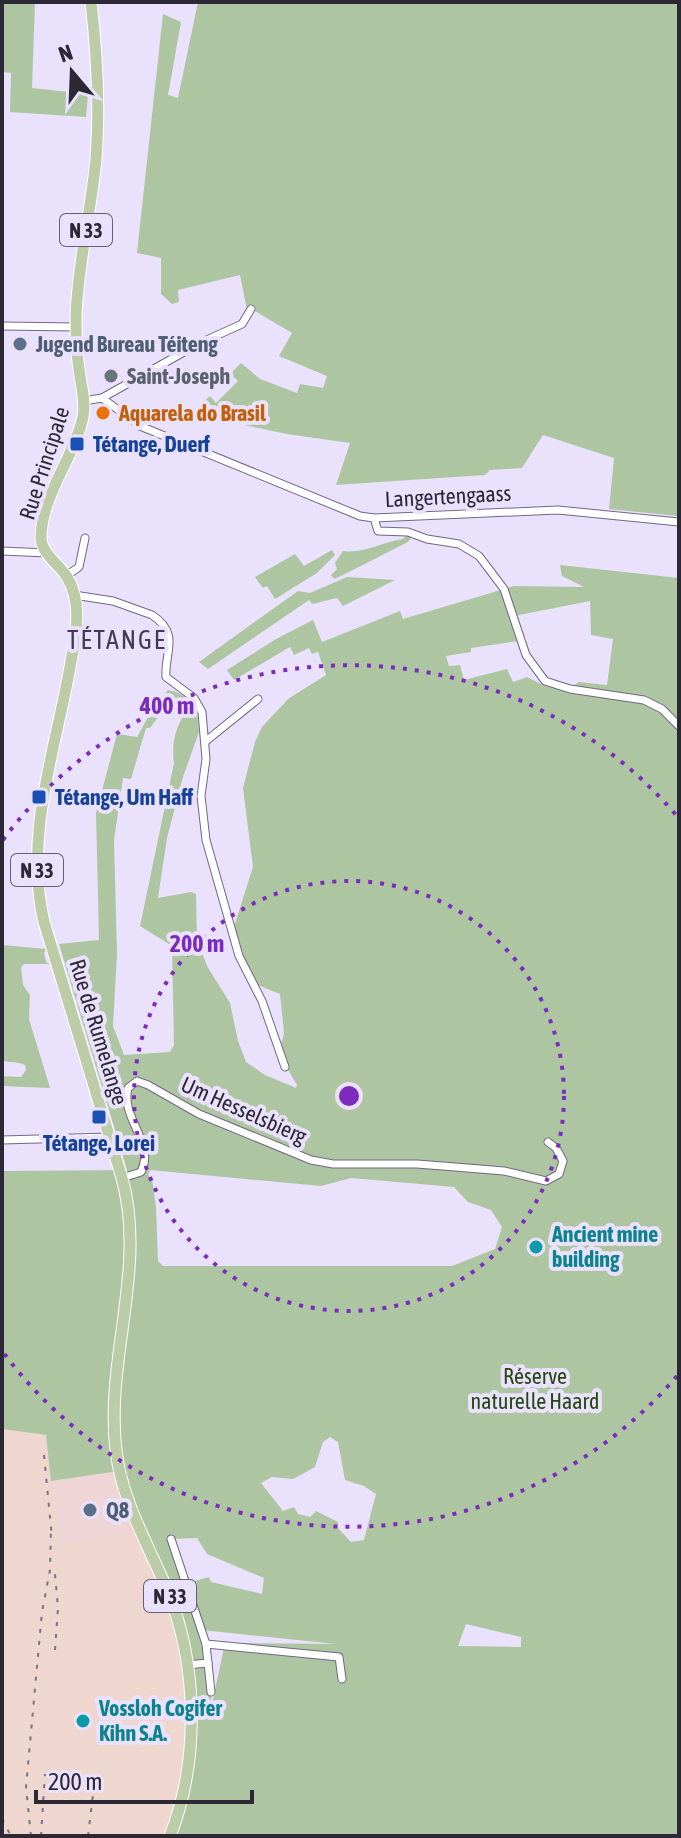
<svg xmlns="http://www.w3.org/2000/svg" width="681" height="1838" viewBox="0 0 681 1838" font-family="'Asap Condensed',sans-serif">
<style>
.commercial{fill:#f0d5d7}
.industrial{fill:#efd6ce}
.green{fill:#adc5a1;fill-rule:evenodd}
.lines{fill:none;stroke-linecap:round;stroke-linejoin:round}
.street-casing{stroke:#716786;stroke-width:9}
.primary-casing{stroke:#fff;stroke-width:13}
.street{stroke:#fff;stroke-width:7}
.primary{stroke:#bccca6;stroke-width:11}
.rail{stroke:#797386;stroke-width:2;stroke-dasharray:4 8;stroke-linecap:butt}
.ring{fill:none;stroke:#7b2cbf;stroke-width:4;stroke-dasharray:4 8}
.service-dot{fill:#5c6f8a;stroke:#eae1fd;stroke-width:3}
.worship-dot{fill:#6b7280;stroke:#eae1fd;stroke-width:3}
.food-dot{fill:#e8710a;stroke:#eae1fd;stroke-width:3}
.transit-dot{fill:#1a4fb4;stroke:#eae1fd;stroke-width:3}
.culture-dot{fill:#0f9aa8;stroke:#eae1fd;stroke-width:3}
.labels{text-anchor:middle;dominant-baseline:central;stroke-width:8;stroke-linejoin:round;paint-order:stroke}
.shield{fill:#eae1fd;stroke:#656071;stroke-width:2}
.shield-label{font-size:20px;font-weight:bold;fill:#2c2835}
.service-label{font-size:22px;font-weight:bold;fill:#4e5e75;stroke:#eae1fd;text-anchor:start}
.worship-label{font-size:22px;font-weight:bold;fill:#5b616d;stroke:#eae1fd;text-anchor:start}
.food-label{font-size:22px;font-weight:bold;fill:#c56008;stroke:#eae1fd;text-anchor:start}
.transit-label{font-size:22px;font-weight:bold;fill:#164399;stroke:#eae1fd;text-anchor:start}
.street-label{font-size:22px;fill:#2c2835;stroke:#eae1fd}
.culture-label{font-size:22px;font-weight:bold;fill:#0d838f;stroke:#eae1fd;text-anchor:start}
.park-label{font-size:22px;fill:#264611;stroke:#eae1fd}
.quarter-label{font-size:26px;letter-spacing:2px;fill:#433a55;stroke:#eae1fd}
.centre{fill:#7b2cbf;stroke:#eae1fd;stroke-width:4}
.ring-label{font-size:24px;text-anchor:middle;font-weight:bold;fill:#7b2cbf;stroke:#eae1fd;stroke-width:8;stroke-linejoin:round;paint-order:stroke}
</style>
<rect width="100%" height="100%" fill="#eae1fd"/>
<polygon class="commercial" points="119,1471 141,1530 60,1543 51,1481"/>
<polygon class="industrial" points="2,1429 46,1435 60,1543 141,1530 177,1618 192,1736 170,1836 6,1836 2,1827"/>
<g class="green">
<polygon points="2,2 35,2 32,88 88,94 86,117 10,112 11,73 2,72"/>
<polygon points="198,2 679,2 677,516 609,509 614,458 543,435 522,468 490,470 485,475 336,485 350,443 287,434 235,423 202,403 210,396 216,403 238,381 230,374 241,363 260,379 297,393 300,384 323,388 327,376 279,356 292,333 255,311 247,310 240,275 178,290 179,302 172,304 161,294 161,258 137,253 163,14 181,22 168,95 178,98"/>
<path d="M 408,532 L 414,534 L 408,542 L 343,575 L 334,579 L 331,575 L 337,569 L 335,563 L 343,551 C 362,554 383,542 403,539 Z"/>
<polygon points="332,550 335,555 317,573 275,599 267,586 263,588 255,577 295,554 304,566"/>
<path d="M 560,565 L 679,578 L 679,1836 L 170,1836 L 192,1736 L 177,1618 L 119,1471 L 51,1481 L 46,1435 L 2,1429 L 2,1171 L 127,1170 L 59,944 L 99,940 L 96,813 L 117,734 L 137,737 L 152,710 L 168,690 L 176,692 L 191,700 L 197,710 L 199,732 L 183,777 L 167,838 L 158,898 L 191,892 L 196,894 L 197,940 L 207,966 L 230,1003 L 238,1041 L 246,1062 L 265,1075 L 296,1088 L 297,1085 L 279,1054 L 284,1033 L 280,994 L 253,983 L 232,933 L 253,867 L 243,788 L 255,742 L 262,727 L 288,699 L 326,675 L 318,652 L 312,654 L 309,648 L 294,655 L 290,647 L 234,680 L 227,670 L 276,639 L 313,620 L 322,642 L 400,611 L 403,619 L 514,586 L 584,587 L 562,576 ZM 590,601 L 591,635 L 613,639 L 607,685 L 579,682 C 561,695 545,686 527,677 L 513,682 L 507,669 L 464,680 L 460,665 L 449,666 L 446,656 L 471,652 L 471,648 L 519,641 L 514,616 ZM 173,697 L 190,707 C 176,723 171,743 174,763 L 140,926 L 172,946 L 174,1045 L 170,1052 L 124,1055 L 113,1026 L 117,954 L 114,840 L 123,778 L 131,779 L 146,728 L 150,728 ZM 150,1170 L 321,1186 L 351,1178 L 454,1187 L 468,1202 L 491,1210 L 502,1227 L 495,1249 L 452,1266 L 163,1266 L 158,1261 L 156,1207 L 152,1179 L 148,1175 ZM 330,1437 L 338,1442 L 345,1480 L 364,1486 L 376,1494 L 364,1540 L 351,1542 L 338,1528 L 338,1522 L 316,1511 L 310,1517 L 298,1514 L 294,1507 L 283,1511 L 261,1483 L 272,1477 L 293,1479 L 315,1467 L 323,1442 ZM 197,1538 L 207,1554 L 264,1578 L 262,1594 L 211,1582 L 209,1577 L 185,1584 L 172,1539 ZM 466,1624 L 521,1637 L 521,1647 L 458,1646 ZM 202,1630 L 336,1644 L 225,1643 L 212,1704 Z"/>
<polygon points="347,577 395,580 343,606 337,598 312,604 309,600 208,669 199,662 298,591 310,593"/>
<path d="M 2,945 L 46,949 L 44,953 L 46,962 L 50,964 L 24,964 L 21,968 L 23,985 L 30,995 L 29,1019 L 50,1088 L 2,1086 L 2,1076 L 21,1077 L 26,1070 L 25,1065 C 19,1062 9,1062 2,1061 Z"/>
</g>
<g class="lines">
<defs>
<g id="street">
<polyline points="2,326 76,327"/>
<polyline points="102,398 140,426 360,516 374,518 558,510 679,522"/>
<polyline points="84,401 102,398 200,343 242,324 251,309"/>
<polyline points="374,518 378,531 408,532 427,539 459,544 479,556 504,589 526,655 545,681 570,689 644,700 662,709 679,726"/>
<polyline points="2,551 47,553"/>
<polyline points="66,576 79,567 85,538"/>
<path d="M 74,595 L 113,601 L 152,615 C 181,634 164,653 166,677 L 194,698 L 202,712 L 206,759 L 201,796 L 206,840 L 239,956 L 262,1001 L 285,1067"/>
<polyline points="206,741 258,699"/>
<polyline points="2,1140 110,1137"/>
<path d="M 122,1178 L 141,1172 C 156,1143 120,1118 128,1088 L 137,1081 L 148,1085 L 199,1114 L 311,1160 L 333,1164 L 417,1164 L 455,1167 L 504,1171 L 546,1181 L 559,1174 L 563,1161 L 556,1148 L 548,1142"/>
<polyline points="171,1539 206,1644 211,1692"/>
<polyline points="206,1644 339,1657 342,1679"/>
<polyline points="186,1665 208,1663"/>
</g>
<path id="primary" d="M 91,2 C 97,54 100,106 96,159 C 91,211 78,263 76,315 C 76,333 76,352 79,369 C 81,386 86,401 83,417 C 74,458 42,494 41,537 C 41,554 59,564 67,577 C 76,592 78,612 76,629 C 65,726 21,824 44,922 L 122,1178 C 147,1269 105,1359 116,1450 C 121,1498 147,1543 166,1587 C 198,1662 200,1760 170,1836"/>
</defs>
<use href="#street" class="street-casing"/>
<use href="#primary" class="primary-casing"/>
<use href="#street" class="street"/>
<use href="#primary" class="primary"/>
<g class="rail">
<polyline points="44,1455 52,1538"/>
<polyline points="55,1650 58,1608 55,1574"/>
<polyline points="2,1819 11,1836"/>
<polyline points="31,1836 26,1787 42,1612 50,1570 51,1527"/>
<polyline points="41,1836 45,1774"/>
<polyline points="88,1836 95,1778"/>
</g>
</g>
<g class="ring">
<circle cx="349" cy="1096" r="215"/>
<path d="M677 1376A431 431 0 0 1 3 1352M3 840A431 431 0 0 1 677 816"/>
</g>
<g class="service-dot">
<circle cx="20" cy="344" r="8"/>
<circle cx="90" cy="1510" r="8"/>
</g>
<circle class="worship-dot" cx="111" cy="376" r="8"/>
<circle class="food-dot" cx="103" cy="413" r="8"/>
<g class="transit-dot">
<rect x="69" y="436" width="16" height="16" rx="4"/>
<rect x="31" y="789" width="16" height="16" rx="4"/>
<rect x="91" y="1109" width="16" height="16" rx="4"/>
</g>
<g class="culture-dot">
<circle cx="536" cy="1247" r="8"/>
<circle cx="83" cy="1721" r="8"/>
</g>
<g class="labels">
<g class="shield">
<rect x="60" y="214" width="52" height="32" rx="6"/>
<rect x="11" y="854" width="52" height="32" rx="6"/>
<rect x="144" y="1580" width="52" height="32" rx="6"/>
</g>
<g class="shield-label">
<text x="86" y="230">N 33</text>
<text x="37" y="870">N 33</text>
<text x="170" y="1596">N 33</text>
</g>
<g class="service-label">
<text x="36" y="344">Jugend Bureau Téiteng</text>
<text x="106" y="1510">Q8</text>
</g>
<g class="worship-label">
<text x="127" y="376">Saint-Joseph</text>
</g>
<g class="food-label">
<text x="119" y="413">Aquarela do Brasil</text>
</g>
<g class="transit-label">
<text x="93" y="444">Tétange, Duerf</text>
<text x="55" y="797">Tétange, Um Haff</text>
<text x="99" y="1143" text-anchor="middle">Tétange, Lorei</text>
</g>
<g class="street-label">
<text transform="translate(44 463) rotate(-72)">Rue Principale</text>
<text transform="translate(448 496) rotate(-3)">Langertengaass</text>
<text transform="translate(99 1032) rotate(73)">Rue de Rumelange</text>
<text transform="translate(244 1110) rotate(24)">Um Hesselsbierg</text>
</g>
<g class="culture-label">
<text x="552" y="1234">Ancient mine<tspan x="552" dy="25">building</tspan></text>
<text x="99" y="1708">Vossloh Cogifer<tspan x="99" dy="25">Kihn S.A.</tspan></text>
</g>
<g class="park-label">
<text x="535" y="1376">Réserve<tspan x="535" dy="25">naturelle Haard</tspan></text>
</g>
<g class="quarter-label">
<text x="117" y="640">TÉTANGE</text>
</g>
</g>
<circle cx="349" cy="1096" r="12" class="centre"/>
<g class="ring-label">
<text x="167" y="714">400 m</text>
<text x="197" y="952">200 m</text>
</g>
<rect width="681" height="1838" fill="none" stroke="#2c2835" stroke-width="8"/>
<g transform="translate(72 72) rotate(341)" stroke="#eae1fd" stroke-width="6" paint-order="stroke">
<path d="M0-6L14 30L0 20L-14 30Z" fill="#2c2835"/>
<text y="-12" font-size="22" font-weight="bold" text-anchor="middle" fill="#2c2835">N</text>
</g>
<path d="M36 1790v12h216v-12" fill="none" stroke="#2c2835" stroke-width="4"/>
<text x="48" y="1790" font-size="24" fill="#2c2835" stroke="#eae1fd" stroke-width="6" paint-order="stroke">200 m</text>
</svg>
